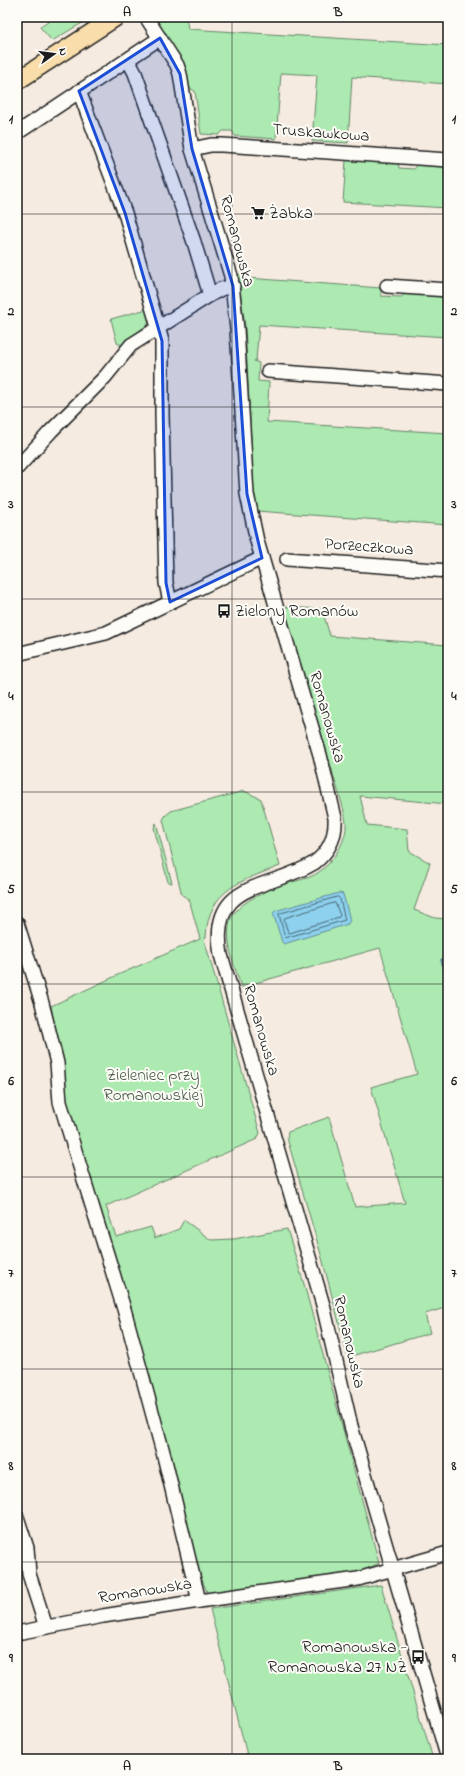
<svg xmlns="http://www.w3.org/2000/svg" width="465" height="1776" viewBox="0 0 465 1776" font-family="'Indie Flower',sans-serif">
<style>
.green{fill:#aceab1;stroke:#648366}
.water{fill:#8dd1ee;stroke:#60899a}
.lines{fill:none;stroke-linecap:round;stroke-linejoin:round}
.shore{stroke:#496470;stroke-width:1}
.stream{stroke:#60899a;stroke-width:3.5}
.minor-casing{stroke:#1c1c1c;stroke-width:16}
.major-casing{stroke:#1c1c1c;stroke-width:20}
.minor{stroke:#fdfcf7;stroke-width:13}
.major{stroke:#f9deab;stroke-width:17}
.marked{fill:#1d4ed8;fill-opacity:0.2;stroke:#1d4ed8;stroke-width:3;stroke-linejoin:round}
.grid{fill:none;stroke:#1c1c1c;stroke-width:1;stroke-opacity:0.55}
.labels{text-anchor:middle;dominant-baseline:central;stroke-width:4;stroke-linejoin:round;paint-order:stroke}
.street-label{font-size:17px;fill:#1c1c1c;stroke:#fdfcf7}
.poi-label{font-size:17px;fill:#1c1c1c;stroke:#fdfcf7;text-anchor:start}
.park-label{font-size:17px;fill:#475a49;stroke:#fdfcf7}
.neatline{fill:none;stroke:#1c1c1c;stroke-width:1.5}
.grid-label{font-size:13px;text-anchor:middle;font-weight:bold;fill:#1c1c1c}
</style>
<rect width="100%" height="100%" fill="#f5ebe0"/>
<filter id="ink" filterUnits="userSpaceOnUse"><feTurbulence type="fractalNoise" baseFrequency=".025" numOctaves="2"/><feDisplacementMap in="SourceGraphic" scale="8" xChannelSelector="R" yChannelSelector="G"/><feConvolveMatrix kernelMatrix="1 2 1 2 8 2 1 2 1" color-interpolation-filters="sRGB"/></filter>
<g filter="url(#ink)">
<g class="green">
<polygon points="56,17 94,17 75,27 52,41 40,27"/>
<polygon points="154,17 186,17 188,29 448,45 448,84 352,77 348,143 312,141 317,75 281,73 276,139 235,136 232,131 223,131 219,135 201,134 195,91 189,88 186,71 182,60"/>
<polygon points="346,160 398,163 399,168 414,169 418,165 448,167 448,208 343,202"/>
<polygon points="245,272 247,278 381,288 381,296 401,297 405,294 448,297 447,337 259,325 256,360 254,361 259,363 258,381 269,382 267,422 448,433 448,525 256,511 254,496 245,326 238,277 238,275"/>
<polygon points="147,309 150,320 147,325 121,345 117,343 111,319"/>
<path d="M 284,607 L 322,609 L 330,636 L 448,645 L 448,804 L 360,796 L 367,825 L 407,829 L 409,851 L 430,863 L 414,910 L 435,918 L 448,919 L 448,1307 L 425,1314 L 430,1333 L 348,1357 L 322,1258 L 287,1138 L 288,1132 L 329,1117 L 355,1207 L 405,1203 L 371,1087 L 417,1074 L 380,948 L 241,987 C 235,967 226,946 229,925 C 232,905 262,893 279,886 C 292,881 308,880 319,872 C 332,863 344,845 346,829 C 348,817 335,783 332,770 C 316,716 300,662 284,607 Z"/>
<path d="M 244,791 L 261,799 L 280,866 C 241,881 208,889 206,937 L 204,939 L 260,1133 L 257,1139 L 106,1206 L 116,1237 L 151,1227 L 155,1238 L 179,1229 L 184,1220 L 211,1240 L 234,1239 L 287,1229 L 304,1284 L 379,1563 L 361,1572 L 208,1594 L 198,1571 L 64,1100 L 63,1071 L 51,1006 L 120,974 L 200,939 L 189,899 L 182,895 L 163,820 L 165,816 L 171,811 Z"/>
<polygon points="156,823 172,883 168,882 154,828"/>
<polygon points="381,1585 433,1759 248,1759 210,1609"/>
</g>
<polygon class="water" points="339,893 343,894 350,920 348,924 284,944 282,942 273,913 275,911"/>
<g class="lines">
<g class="shore">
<polygon points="338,897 340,899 345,920 285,938 279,914"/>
<polygon points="335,903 340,915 339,917 290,933 288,932 284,920 285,918"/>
</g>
<polyline class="stream" points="442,960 448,981"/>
<defs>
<g id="minor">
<path d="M 146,17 L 177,65 L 180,74 L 192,149 L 231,276 L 237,329 L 247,494 L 257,541 L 320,755 L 335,818 C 336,837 329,852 314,863 C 268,891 208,880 221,955 L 323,1305 L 351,1426 L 448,1759"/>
<polyline points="128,60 135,73 194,242 210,295"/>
<polyline points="79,91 125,213 162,341 162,415 166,583 170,602"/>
<polyline points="17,133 160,38"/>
<polyline points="192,149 211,145 222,145 448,160"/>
<polyline points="387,286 448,290"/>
<polyline points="268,371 448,384"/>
<polyline points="17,468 51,431 105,377 131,345 210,295 221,289 233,286"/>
<polyline points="287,559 448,571"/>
<polyline points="17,654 106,633 262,558"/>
<polyline points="17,923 42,1003 57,1063 60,1102 124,1309 164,1456 199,1601"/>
<polyline points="17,1517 27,1548 29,1574 46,1627"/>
<polyline points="17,1633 103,1616 199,1601 358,1579 448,1553"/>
</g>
<polyline id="major" points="17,81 116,17"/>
</defs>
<use href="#minor" class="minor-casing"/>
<use href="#major" class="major-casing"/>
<use href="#minor" class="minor"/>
<use href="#major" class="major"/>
</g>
</g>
<path class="marked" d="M 160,38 L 180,74 L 192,149 L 233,286 L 247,494 L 262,558 L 170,602 L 166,583 L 162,341 L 125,213 L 79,91 Z"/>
<path class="grid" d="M 232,17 L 232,1759M 17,214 L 448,214M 17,407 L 448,407M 17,599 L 448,599M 17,792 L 448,792M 17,984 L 448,984M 17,1177 L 448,1177M 17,1369 L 448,1369M 17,1562 L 448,1562"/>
<defs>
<symbol id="supermarket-bare" viewBox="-9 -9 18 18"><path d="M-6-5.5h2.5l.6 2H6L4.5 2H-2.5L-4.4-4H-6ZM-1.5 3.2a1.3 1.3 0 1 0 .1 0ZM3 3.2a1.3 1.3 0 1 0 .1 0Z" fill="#1c1c1c" stroke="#fdfcf7" stroke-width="2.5" paint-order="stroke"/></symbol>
<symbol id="bus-bare" viewBox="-9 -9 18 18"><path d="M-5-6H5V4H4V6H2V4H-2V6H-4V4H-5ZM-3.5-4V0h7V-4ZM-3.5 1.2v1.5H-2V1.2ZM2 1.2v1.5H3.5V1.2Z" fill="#1c1c1c" stroke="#fdfcf7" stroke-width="2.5" paint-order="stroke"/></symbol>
</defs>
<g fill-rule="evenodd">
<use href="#supermarket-bare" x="248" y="203" width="20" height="20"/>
<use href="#bus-bare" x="214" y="601" width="20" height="20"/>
<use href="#bus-bare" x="408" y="1647" width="20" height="20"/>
</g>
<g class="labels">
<g class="street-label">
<text transform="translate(321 133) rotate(4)">Truskawkowa</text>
<text transform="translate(237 241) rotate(75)">Romanowska</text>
<text transform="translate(369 547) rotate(4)">Porzeczkowa</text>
<text transform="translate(327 717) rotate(74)">Romanowska</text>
<text transform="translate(261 1030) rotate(74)">Romanowska</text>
<text transform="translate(349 1342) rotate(77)">Romanowska</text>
<text transform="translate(145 1591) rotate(-9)">Romanowska</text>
</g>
<g class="poi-label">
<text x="269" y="213">Żabka</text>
<text x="235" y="611">Zielony Romanów</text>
<text x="407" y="1647" text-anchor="end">Romanowska -<tspan x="407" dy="20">Romanowska 27 NŻ</tspan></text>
</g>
<g class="park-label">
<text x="153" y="1075">Zieleniec przy<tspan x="153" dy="20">Romanowskiej</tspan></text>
</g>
</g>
<rect width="465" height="1776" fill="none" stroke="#fdfcf7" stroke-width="44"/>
<g transform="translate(54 54) rotate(76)" stroke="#fdfcf7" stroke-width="3" paint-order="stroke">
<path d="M0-3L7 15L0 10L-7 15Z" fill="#1c1c1c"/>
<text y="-6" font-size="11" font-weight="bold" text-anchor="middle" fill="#1c1c1c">N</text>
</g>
<rect x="22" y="22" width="421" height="1732" class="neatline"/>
<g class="grid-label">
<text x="127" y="16">A</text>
<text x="338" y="16">B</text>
<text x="11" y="123">1</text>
<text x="454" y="123">1</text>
<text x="11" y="315">2</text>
<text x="454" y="315">2</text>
<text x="11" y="508">3</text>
<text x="454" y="508">3</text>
<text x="11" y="700">4</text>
<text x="454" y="700">4</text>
<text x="11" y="893">5</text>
<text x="454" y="893">5</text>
<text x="11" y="1085">6</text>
<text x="454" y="1085">6</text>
<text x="11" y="1277">7</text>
<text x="454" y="1277">7</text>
<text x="11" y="1470">8</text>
<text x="454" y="1470">8</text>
<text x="11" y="1662">9</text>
<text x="454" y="1662">9</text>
<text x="127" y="1770">A</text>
<text x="338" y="1770">B</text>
</g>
</svg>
